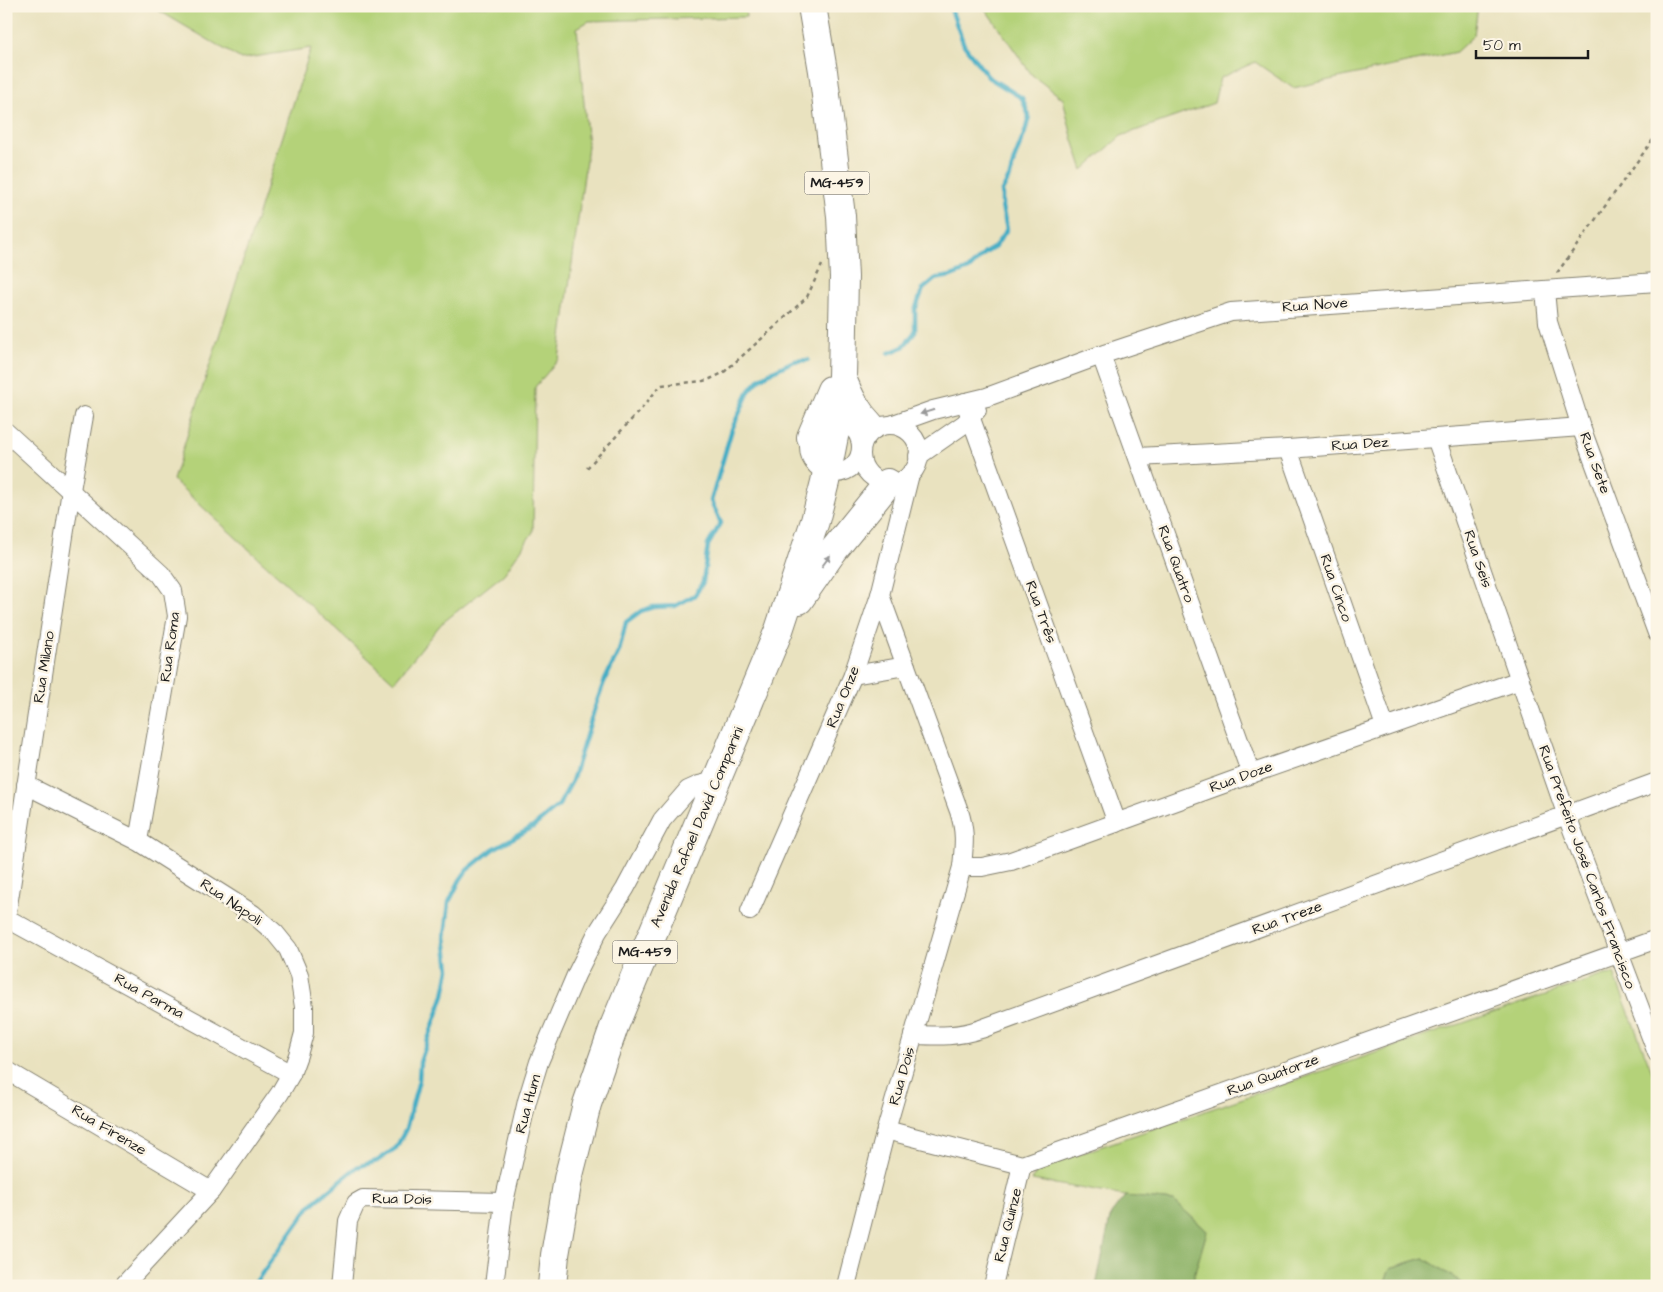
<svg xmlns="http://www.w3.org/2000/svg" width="1663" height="1292" viewBox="0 0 1663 1292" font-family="'Architects Daughter',sans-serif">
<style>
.green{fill:#b4d279;stroke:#68774a}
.forest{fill:#8fb469;stroke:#566842}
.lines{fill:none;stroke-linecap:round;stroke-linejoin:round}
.stream{stroke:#45adc5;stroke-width:4.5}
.street-casing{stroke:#827f6e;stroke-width:20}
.primary-casing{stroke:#827f6e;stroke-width:30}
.path{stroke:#827f6e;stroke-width:2.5;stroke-dasharray:4 4;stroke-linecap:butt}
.street{stroke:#fff;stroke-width:18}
.primary{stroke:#fff;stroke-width:28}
.oneway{fill:#999}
.labels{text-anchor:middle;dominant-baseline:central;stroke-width:5;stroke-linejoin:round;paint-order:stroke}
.shield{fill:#fcf5e5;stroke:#5f5d58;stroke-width:1}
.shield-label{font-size:14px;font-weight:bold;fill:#1c1c1c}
.street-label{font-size:15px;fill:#1c1c1c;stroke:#fcf5e5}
</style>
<rect width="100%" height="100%" fill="#fcf5e5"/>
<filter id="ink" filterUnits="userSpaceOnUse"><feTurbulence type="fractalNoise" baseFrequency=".02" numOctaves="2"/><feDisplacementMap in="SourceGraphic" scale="10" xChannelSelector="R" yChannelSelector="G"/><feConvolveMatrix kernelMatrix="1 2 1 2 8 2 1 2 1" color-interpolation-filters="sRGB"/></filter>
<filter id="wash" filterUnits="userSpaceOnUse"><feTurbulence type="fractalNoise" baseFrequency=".0096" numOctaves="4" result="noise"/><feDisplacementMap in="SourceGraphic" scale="20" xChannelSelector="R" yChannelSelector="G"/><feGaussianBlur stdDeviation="1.12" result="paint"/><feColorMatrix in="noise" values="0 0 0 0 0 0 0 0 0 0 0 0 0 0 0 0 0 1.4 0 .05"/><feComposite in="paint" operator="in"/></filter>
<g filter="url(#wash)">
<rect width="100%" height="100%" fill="#e9e2bf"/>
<g class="green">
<polygon points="151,6 745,6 746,17 589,21 577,28 588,146 559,359 535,387 533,532 504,574 441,624 394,682 173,480 311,48 241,59"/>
<polygon points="983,6 1478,6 1474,35 1456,52 1293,88 1255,62 1220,78 1214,103 1121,136 1083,170 1072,137 1063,99 1032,75"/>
<polygon points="1614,974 1654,1077 1657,1078 1657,1286 1467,1286 1424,1258 1390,1268 1384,1286 1191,1286 1207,1231 1174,1201 1125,1196 1032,1180 1038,1168 1604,975"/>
</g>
<g class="forest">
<polygon points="1125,1196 1174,1201 1207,1231 1191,1286 1096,1286 1111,1214"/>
<polygon points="1424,1258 1467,1286 1384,1286 1390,1268"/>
</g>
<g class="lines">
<g class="stream">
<polyline points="889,353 903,347 915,332 915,310 923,289 935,279 951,276 969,269 985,253 995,247 1007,229 1002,207 1002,191 1010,176 1014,160 1025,132 1029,116 1022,98 988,77 964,45 950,6"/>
<polyline points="253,1286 310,1206 357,1167 377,1161 396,1148 406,1129 419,1080 420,1062 444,995 449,969 445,937 449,902 460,880 467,870 493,849 533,827 559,805 572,781 596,704 604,682 619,651 626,622 641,611 653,607 675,606 695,595 703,582 708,545 721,523 711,501 732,429 749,391 761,378 773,371 794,361 808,360"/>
</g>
</g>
</g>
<g filter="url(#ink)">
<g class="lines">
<defs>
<g id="street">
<polyline points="1545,290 1548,322 1581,427 1657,633"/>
<polyline points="1101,355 1251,774"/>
<polyline points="965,402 1117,823"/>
<circle cx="835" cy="447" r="26"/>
<polyline points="891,425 933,410 987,397 1101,355 1231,312 1657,282"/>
<circle cx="890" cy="454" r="29"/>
<polyline points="6,432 161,574 173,591 177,616 138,841"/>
<polyline points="1436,438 1567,816 1657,1053"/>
<polyline points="1288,449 1385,726"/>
<polyline points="918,456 964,424 977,410"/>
<polyline points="1138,457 1288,449 1581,427"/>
<polyline points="853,675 906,666"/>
<polyline points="26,785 138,841 253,914 275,933 288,949 299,975 304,1007 304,1033 298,1055 291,1074 280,1093 211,1191 123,1286"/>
<polyline points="962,867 982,867 1011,861 1251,774 1520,680"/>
<polyline points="750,911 853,675 880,595 910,474"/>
<polyline points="6,918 291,1074"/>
<polyline points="6,919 71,490 84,416"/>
<path d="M 913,1035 C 939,1036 956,1037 981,1029 L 1657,782"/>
<polyline points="6,1070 211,1191"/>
<polyline points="886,1130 1022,1165 1657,939"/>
<polyline points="342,1286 348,1221 356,1203 363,1199 504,1202"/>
<polyline points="494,1286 504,1202 527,1101 539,1062 576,975 597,933 625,889 662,820 688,790 699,785 716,781"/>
<path d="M 846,1286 L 886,1130 L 962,867 C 964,846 966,832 959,811 L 880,595"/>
<polyline points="993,1286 1022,1165"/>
</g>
<g id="primary">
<path d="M 842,378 C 849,396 856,411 870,425"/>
<polyline points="811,437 831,390"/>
<polyline points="799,600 833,551 888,483"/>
<polyline points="552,1286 555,1255 568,1179 587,1104 615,1024 779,630 815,521 825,482 837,421 842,378 844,277 841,216 823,71 812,6"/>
</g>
</defs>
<use href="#street" class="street-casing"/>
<use href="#primary" class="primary-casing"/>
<g class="path">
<polyline points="1557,273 1657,134"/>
<polyline points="587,468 643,407 660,386 662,385 703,381 710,379 723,373 777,325 807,297 822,265"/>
</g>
<use href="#street" class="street"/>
<use href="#primary" class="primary"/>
</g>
<defs><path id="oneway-solid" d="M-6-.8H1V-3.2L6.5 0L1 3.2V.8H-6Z" transform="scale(1.25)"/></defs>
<g class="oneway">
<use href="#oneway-solid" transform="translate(927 412) rotate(162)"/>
<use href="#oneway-solid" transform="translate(826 561) rotate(-53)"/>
</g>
</g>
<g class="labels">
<g class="shield">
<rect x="804.5" y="171.5" width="65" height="23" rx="4"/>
<rect x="612.5" y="940.5" width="65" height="23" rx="4"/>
</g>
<g class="shield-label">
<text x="837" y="183">MG-459</text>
<text x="645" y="952">MG-459</text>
</g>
<g class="street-label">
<text transform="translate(1315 305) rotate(-4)">Rua Nove</text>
<text transform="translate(1360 444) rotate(-4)">Rua Dez</text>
<text transform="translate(1595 463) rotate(70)">Rua Sete</text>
<text transform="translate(1478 559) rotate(71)">Rua Seis</text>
<text transform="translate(1176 564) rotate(70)">Rua Quatro</text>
<text transform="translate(1336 588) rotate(71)">Rua Cinco</text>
<text transform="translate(1041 612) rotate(70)">Rua Três</text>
<text transform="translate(170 647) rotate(-82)">Rua Roma</text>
<text transform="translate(44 667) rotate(-81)">Rua Milano</text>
<text transform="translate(843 697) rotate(-68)">Rua Onze</text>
<text transform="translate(1241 777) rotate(-20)">Rua Doze</text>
<text transform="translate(697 827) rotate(-67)">Avenida Rafael David Comparini</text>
<text transform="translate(1587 867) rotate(70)">Rua Prefeito José Carlos Francisco</text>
<text transform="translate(231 902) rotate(34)">Rua Napoli</text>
<text transform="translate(1287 918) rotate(-20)">Rua Treze</text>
<text transform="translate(149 996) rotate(29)">Rua Parma</text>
<text transform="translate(1273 1075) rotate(-20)">Rua Quatorze</text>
<text transform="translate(902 1076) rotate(-74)">Rua Dois</text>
<text transform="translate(528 1104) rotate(-75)">Rua Hum</text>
<text transform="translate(109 1130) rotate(31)">Rua Firenze</text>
<text transform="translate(402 1199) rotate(1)">Rua Dois</text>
<text transform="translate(1008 1225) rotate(-76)">Rua Quinze</text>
</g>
</g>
<rect width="1663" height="1292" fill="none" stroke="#fcf5e5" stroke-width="25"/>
<path d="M1476 50v8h112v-8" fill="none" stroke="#1c1c1c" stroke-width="2.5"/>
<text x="1483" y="50" font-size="15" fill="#1c1c1c" stroke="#fcf5e5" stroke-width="4" paint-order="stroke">50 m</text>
</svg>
